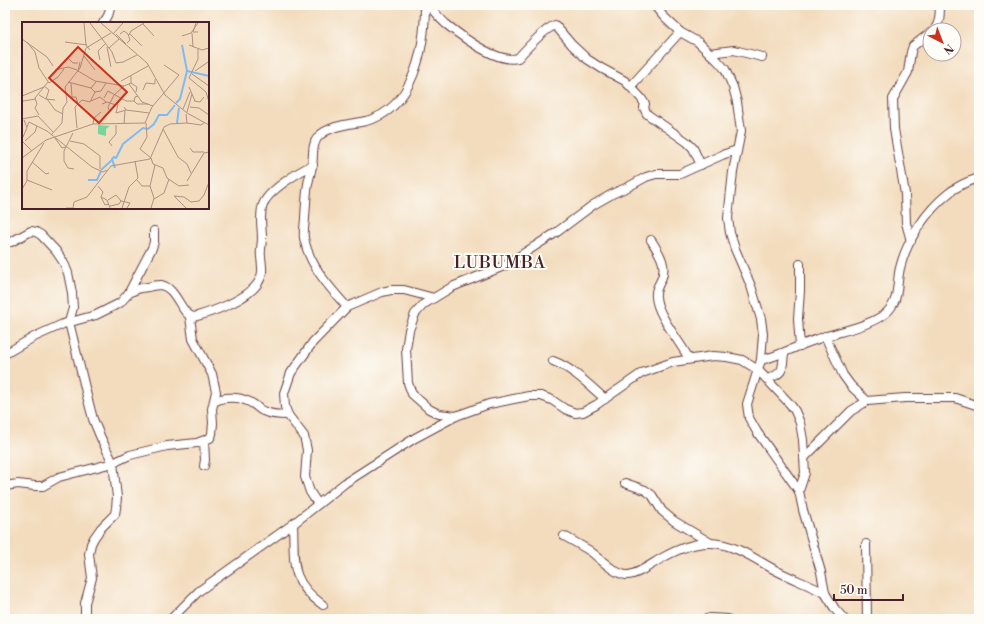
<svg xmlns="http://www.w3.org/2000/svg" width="984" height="624" viewBox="0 0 984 624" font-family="'Libre Bodoni',serif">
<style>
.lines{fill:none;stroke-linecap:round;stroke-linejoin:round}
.minor-casing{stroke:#633b41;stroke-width:10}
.minor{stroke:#fff;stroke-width:8}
.labels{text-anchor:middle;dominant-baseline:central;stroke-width:4;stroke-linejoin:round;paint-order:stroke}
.quarter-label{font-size:17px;letter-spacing:1px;fill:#4a1f2b;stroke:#fdfcf7}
.inset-river{fill:none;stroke:#7fbbf2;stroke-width:2}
.inset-road{fill:none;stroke:#af9083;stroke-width:1}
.view{fill:#c8321e;fill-opacity:0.15;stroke:#c8321e;stroke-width:2}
.inset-edge{fill:none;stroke:#4a1f2b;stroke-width:2}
</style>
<rect width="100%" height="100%" fill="#fdfcf7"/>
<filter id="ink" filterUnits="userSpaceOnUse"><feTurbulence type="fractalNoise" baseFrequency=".025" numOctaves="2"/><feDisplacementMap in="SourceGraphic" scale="8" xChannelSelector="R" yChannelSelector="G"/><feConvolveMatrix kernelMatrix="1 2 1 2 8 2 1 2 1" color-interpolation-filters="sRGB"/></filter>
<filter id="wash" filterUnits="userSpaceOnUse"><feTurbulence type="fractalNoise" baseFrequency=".012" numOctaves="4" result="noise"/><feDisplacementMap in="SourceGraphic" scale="16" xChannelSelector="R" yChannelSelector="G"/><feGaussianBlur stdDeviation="0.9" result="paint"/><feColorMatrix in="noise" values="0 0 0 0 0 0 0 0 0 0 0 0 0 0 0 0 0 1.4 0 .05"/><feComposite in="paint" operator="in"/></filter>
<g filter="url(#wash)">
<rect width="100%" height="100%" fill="#f3dcbd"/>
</g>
<g filter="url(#ink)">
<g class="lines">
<defs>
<g id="minor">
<path d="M 428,5 C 434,11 439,18 446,24 C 461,36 497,64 518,58 C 527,48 543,30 555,25 L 572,45 L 587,59 L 601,68 L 625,81 L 641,98 L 645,104 L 644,108 L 647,114 L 687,142 L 693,148 L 701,165"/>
<polyline points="654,5 664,17 680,32 698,42 717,60 725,69 733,87 737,102 741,131 733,172 728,218 730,233 735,249 751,286 761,319 763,334 761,360 747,404 749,418 757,432 799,491 803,510 821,572 825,593 835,609 844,619"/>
<path d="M 103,23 C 108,17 110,13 110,5"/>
<path d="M 934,30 C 940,24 940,13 940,5"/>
<polyline points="710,53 734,50 762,57"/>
<polyline points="631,86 680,32"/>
<path d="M 651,240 C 659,253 668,265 661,280 C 658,286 655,291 656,297 C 657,315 681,343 689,359"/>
<polyline points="911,241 906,223 905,194 894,129 893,99 908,72 911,52 913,46 930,33"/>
<polyline points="11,242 31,231 36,232 41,235 56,251 64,263 68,273 72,293 73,308 69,322 87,396 93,419 100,436 113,463 117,497 116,508 115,514 101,528 94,538 91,544 89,554 92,578 85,603 85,619"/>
<polyline points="800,264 800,291 798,319 800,346"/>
<path d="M 128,294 C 135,289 140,288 148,287 C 152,286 157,285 161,285 C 177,288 181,316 194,317 C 212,312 247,300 258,283 C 264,274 262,267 261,257 C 260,251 262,244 262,238 C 262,228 259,215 263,205 C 267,191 300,171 313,165"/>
<path d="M 347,307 C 329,287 309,265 304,238 C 303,231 305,224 305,217 C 306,206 306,195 308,184 C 309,178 311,172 312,166 C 314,156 311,145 318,137 C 329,125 352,124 366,121 C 414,109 425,47 425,5"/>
<polyline points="825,336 843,375 851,386 867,401"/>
<polyline points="5,354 34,337 63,324 96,315 120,303 128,294 152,248 154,242 154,231"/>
<path d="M 761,360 C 780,356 796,346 815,340 C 835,332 869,327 886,313 C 900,301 896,285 900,268 C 907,240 926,211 949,193 C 957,186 969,181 979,178"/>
<path d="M 553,361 C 572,368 589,385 605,399"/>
<path d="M 767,379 C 785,373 782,369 784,353"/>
<path d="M 214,402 C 224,395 243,397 253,404 C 257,406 259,410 263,411 C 271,415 280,415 288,415"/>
<polyline points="456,416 439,414 429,409 412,394 408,383 406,349 409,330 415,314 424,304 452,287 504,266 557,232 593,205 614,193 628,187 646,177 656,174 680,174 722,155 737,150"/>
<polyline points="804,458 851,411 867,401 905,398 955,398 979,406"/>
<polyline points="204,466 205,460 204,441"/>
<polyline points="625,483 645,490 652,495 662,511 674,521 709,542"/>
<polyline points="5,486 18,484 35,486 43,486 59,477 113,463 130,455 167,446 197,443 210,438 212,434 213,423 212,409 216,392 212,374 193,339 190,317"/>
<polyline points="318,504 310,492 305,477 307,450 304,436 288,415 285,407 284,393 291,373 313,342 347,307 382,292 391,290 404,290 434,298"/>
<path d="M 293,524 C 295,562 288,580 323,605"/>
<path d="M 564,536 C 573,541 582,546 590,551 C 601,559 613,573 626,575 C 636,576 653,563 662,558 C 676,550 694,542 711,543 C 736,544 756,560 777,571 C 793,579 809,585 825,593"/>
<polyline points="866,544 867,619"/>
<polyline points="171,619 199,591 293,524 345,483 415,438 456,416 489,404 529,396 541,396 552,400 565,409 575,413 583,412 596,405 642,373 673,362 713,356 727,357 742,360 758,370 790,404 795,411 800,423 803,440 805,473 799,491"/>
<polyline points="706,619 710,618 728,619"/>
</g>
</defs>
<use href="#minor" class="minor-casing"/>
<use href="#minor" class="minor"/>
</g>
</g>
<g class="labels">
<g class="quarter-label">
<text x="500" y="263">LUBUMBA</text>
</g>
</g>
<g transform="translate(22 22)">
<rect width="187" height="187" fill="#f3dcbd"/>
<path d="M 76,103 L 88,104 L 84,107 L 84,114 L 76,112 Z" fill="#7ad59c"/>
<path class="inset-river" d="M 160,23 L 165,49 L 187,54M 154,81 L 158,77 L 165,49M 155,101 L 157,86M 93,146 L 90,137 L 92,135 L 94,136 L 101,122 L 121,106 L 126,107 L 132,102 L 137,93 L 145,93 L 153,83M 79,148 L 90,138M 66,158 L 75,158 L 79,149"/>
<path class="inset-road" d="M 62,1 L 64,23 L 68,28M 68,1 L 90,30 L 94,41 L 101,40 L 115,33M 79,1 L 125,41 L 143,73 L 165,91 L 187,103M 174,1 L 171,10 L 176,10M 121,2 L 132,14M 170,11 L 171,25M 91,12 L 101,1M 94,12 L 104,22M 98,12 L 102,9 L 106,12 L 108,18 L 105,21M 108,12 L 120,24M 107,13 L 109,9 L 122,1M 160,14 L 169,11 L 176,1M 0,17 L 25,35 L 31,44M 5,20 L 13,30 L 17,46 L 27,61 L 36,55 L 42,47M 43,20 L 65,23M 167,23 L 180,28 L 187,26M 85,25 L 89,45M 87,26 L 97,17M 176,27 L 176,37 L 167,56 L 184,70 L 187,80M 62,34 L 73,48M 46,36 L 51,41 L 56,41M 78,38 L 76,29 L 83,22M 58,40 L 56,49 L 73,59 L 102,64 L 109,61 L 109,54M 33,48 L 46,45 L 55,48M 173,49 L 186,40M 170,52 L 187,64M 99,59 L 126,44M 46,60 L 69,66 L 74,60M 49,61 L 50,75 L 54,75 L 56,82M 109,61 L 115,65 L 114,70M 107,62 L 120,80 L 131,84M 22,64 L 27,68 L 24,77M 167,65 L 173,79M 69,66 L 73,70 L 79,69 L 84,61M 121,68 L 124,61 L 133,62 L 133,57M 17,73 L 24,77 L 33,78M 0,74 L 22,65M 116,74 L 113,75 L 112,79 L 115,82 L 126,82M 82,76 L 86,69 L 104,79 L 112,79M 25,77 L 33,88 L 41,92M 1,79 L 14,77M 69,79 L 78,75 L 84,80M 172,79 L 178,80 L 182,75M 80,82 L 85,80 L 94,83M 96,82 L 94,91 L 104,88M 102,85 L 104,88 L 127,91M 168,85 L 177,86 L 187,93M 161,87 L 168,70M 87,88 L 86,85 L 92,73 L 102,64M 165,90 L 170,72M 17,93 L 13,86 L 15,82 L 13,76 L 26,60M 0,97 L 16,94 L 31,110M 124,101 L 125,115 L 118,127 L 129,136M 165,101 L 179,103 L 182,101M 71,102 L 72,96 L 79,90M 102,102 L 103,89M 5,105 L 7,100 L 25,109 L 70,145 L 81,150 L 85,148M 55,106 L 53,85 L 60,78 L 68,80 L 73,70M 141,107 L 156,135 L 165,142 L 169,151M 51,111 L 42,129 L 42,139 L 46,146 L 52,147M 29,113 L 40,101 L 41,86 L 45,80 L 43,65 L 58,46 L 64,26 L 89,11M 33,116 L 40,126 L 44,125M 0,117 L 5,106 L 2,98M 0,119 L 10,129M 3,119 L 13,110 L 15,104M 48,119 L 62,122 L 78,134 L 78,147M 90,124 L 87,120 L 94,112 L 94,103M 168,126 L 171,130 L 182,130M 0,136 L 24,118 L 71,102 L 123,101 L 130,85 L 157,53 L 142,43M 129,136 L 131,142 L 141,146 L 145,156 L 157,164 L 167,163M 10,140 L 24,152 L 27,151M 5,158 L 30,168M 115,158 L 120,164 L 128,164M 165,159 L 182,131 L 187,130M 76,164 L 81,170 L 79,175 L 83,183 L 87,182M 0,167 L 5,159 L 5,149 L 22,121M 79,175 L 85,178 L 88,186M 132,177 L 142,171 L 147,157M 86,178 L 94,173 L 99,179 L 108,181 L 105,186M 88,184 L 97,182 L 99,179M 44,186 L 51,186 L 52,180 L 65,175 L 89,144 L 128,137 L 142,105 L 148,102 L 165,101 L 164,92M 100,186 L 107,165 L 116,156 L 113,139M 129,186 L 132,176 L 128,164 L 133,143M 164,186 L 152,174 L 162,175 L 169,180 L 177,179 L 182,173 L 187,160"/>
<path class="view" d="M 56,25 L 105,70 L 77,101 L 27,56 Z"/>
<rect width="187" height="187" class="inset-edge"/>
</g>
<rect width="984" height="624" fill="none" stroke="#fdfcf7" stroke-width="20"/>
<g transform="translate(942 42) rotate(138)"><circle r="19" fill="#fdfcf7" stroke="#b5a4a5"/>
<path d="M0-3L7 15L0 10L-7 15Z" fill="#c8321e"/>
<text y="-6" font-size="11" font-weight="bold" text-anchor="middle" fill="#4a1f2b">N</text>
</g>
<path d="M834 594v6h69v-6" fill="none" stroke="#4a1f2b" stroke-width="2"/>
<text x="840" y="594" font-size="12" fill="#4a1f2b" stroke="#fdfcf7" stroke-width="3" paint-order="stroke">50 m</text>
</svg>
